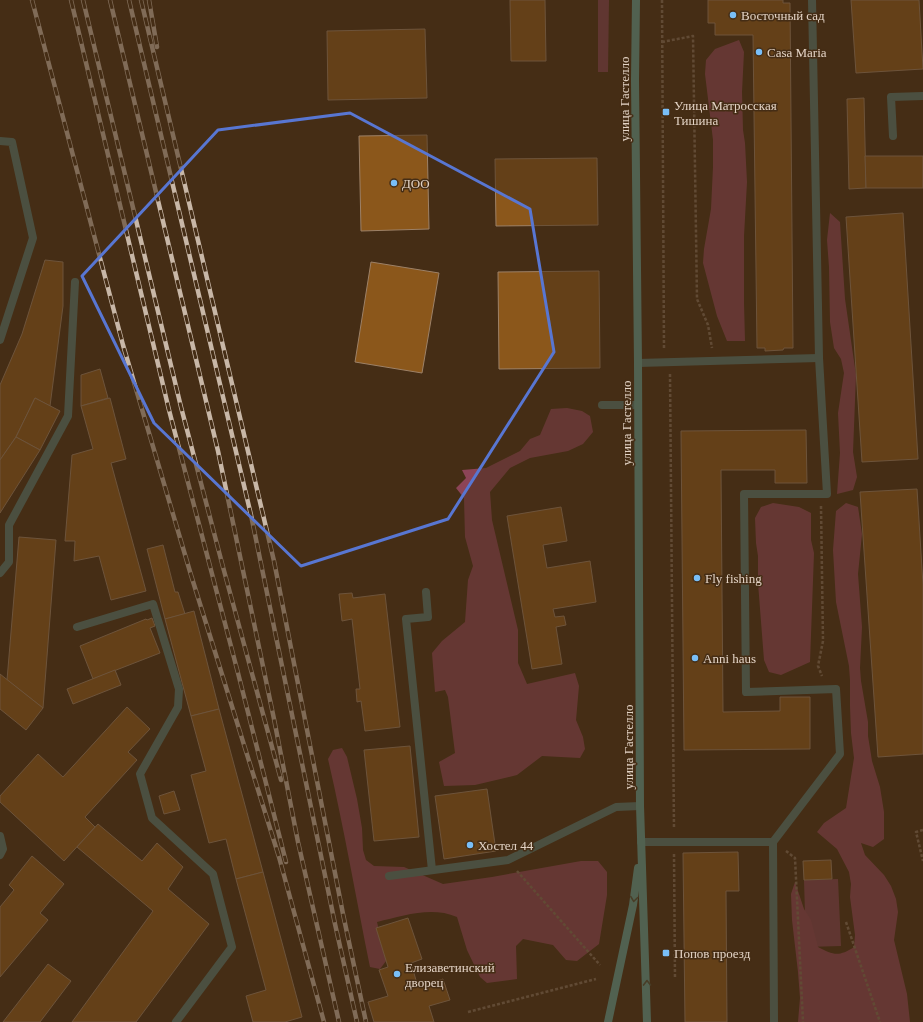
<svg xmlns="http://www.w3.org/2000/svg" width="923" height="1022" viewBox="0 0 923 1022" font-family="Georgia,serif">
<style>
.green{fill:#804252}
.forest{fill:#8c4457}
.building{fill:#8b571b;stroke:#9d8167}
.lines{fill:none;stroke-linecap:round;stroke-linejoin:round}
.path{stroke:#836e5a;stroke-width:2.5;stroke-dasharray:3 2;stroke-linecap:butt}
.lane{stroke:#527974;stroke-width:8}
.street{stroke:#527974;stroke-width:8}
.secondary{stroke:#60a198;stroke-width:8}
.rail-casing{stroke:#c8b7a7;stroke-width:4.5}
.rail{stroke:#452d15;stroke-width:3;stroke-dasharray:9;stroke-linecap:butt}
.oneway{stroke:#4d503c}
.marked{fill:none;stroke:#5876d2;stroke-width:3;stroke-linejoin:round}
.poi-dot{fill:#79bff8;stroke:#452d15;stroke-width:1.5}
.labels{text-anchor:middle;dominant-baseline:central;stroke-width:3;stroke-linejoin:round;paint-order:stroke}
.poi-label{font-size:13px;fill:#e3d3c5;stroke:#452d15;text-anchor:start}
.street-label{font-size:13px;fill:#e3d3c5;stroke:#452d15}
</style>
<rect width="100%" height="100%" fill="#452d15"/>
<g class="green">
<polygon points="598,0 609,0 608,72 598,72"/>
<polygon points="838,879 841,946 806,947 804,880"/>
</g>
<g class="forest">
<polygon points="739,40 744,52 742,92 743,130 745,143 747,182 744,236 744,303 745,341 727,341 717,316 703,263 704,249 711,209 713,167 713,140 705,74 706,60 715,49"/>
<polygon points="830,213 840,222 845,299 856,375 853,452 857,477 853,490 837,494 840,453 838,413 844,373 841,359 834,348 830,322 829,267 827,240"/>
<polygon points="567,408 582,411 590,416 593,432 583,444 568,451 530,458 510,468 490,492 492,520 518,630 518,663 527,684 575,673 579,686 576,720 583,737 585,749 580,758 542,756 517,775 475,785 444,786 439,762 455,753 448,697 445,690 435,692 432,653 442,641 465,622 468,580 473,566 465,537 464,498 456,488 466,478 462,470 486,468 520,451 530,439 540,435 551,409"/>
<polygon points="773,503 799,507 811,513 811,540 814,553 810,662 781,675 769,672 764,660 758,583 758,556 756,543 755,518 761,507"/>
<path d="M 846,503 L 858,507 L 862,534 L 858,574 L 862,627 L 860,668 L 861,681 L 868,722 L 868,736 L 872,761 L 880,787 L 884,812 L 884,839 L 873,847 L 861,843 L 865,855 L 884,875 L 891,886 L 896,899 L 898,912 L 894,940 L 907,994 L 910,1022 L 798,1022 L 800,998 L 798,972 L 792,920 L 791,894 L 795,882 L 804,909 L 811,920 L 818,947 C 833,955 839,957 854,947 L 855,935 L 850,897 L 851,884 L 849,872 L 837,849 L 817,832 L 824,823 L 846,808 L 854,758 L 851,733 L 850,706 L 850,680 L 849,666 L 836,602 L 833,550 L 836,511 Z"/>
<path d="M 342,748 L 347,757 L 357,799 L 362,828 L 363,850 L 366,860 L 374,866 L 404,867 L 443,884 L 492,877 L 581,861 L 598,861 L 607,872 L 607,895 L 599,944 L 577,961 L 566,960 L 553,945 L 523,939 L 516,946 L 517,979 L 487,983 L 480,977 L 467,950 L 457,917 C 431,906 403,916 377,922 L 386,961 L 380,969 L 370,967 C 356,898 344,828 328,759 L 333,750 Z"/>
</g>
<g class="building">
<polygon points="510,0 545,0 546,61 511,61"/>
<polygon points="708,0 783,0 783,3 790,3 793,348 784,348 783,350 765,351 765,348 757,348 753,35 715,35 715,23 708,23"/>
<polygon points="851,0 919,0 923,69 856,73"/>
<polygon points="425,29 427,98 328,100 327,31"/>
<polygon points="864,98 866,188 849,189 847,99"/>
<polygon points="427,135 429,229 361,231 359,136"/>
<polygon points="865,156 923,156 923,188 866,188"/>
<polygon points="597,158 598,225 496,226 495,159"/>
<polygon points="903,213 918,459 862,462 846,217"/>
<polygon points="45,260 63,262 63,306 50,406 35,398 16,437 0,460 0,385 22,334"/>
<polygon points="371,262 439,273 422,373 355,362"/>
<polygon points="599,271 600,368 499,369 498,272"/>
<polygon points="100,369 108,398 81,406 81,375"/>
<polygon points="35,398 60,411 40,450 16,437"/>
<polygon points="110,398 126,459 111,463 146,591 111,600 99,556 74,561 75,541 65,541 72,455 93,449 81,406"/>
<polygon points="806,430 807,483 775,483 775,470 721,470 723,712 780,711 780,697 810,697 810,749 684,750 681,431"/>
<polygon points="16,437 40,450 0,513 0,460"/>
<polygon points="917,489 923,585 923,754 878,757 860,492"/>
<polygon points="561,507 567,541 543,545 547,568 590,561 596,602 553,609 555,617 564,616 566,625 556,627 562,664 532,669 507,516"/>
<polygon points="19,537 56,540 43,708 7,680"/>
<polygon points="163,545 175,592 178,592 185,614 165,619 147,549"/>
<polygon points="352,593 353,598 385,594 400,727 365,731 361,701 357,702 356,689 360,689 352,619 342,621 339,594"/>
<polygon points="194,611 219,709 191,716 165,619"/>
<polygon points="152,618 155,626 150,628 160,653 93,679 80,646 146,619 147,620"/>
<polygon points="115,670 121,685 73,704 67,689"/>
<polygon points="0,674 43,708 26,730 0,709"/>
<polygon points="127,707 150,729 128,752 137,760 85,817 95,827 64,861 0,802 0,796 38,754 63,777"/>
<polygon points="219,709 263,872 236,879 226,839 209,843 191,775 206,771 191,716"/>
<polygon points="410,746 419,837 374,841 364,750"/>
<polygon points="487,789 496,851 444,859 435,796"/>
<polygon points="174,791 180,810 164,814 159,796"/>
<polygon points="98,824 142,861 157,843 183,867 168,889 209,924 136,1022 72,1022 153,911 77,847"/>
<polygon points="738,852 739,891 726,891 727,1022 685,1022 683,853"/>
<polygon points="32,856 64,884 40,913 48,920 0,977 0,907 14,890 9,885"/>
<polygon points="831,860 832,879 804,880 803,861"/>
<polygon points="263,872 302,1017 285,1022 253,1022 246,996 266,990 236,879"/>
<polygon points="408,918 422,959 411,963 418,987 443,979 450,1000 429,1006 434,1022 374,1022 368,1002 388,996 379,970 388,967 376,928"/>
<polygon points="48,964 71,981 40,1022 3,1022"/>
</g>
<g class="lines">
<g class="path">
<polyline points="662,0 664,350"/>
<polyline points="662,42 693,36 697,299 708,325 712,348"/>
<polyline points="670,374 674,829"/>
<polyline points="821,506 823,641 818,666 822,676"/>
<polyline points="923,830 916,832 923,861"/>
<polyline points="786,851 795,858 803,1022"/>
<polyline points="674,854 675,979"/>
<polyline points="517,871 600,965"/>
<polyline points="846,922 880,1022"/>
<polyline points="468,1012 596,979"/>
</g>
<g class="lane">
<polyline points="893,136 891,97 923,96"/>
<polyline points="0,141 12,142 33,238 0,340"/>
<polyline points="638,363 819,358"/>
<polyline points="602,405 638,405"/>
<polyline points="0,573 9,562 9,525 68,416 75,282"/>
<polyline points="426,592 428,617 406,619 432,870"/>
<polyline points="77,627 153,604 179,689 178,707 140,774 152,818 213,874 232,947 176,1022"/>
<polyline points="641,842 773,842"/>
<polyline points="389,876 508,860 616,807 640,806"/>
<polyline points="774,1022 773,842 840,754 836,689 746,692 744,494 827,494 819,358 812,0"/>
</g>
<polyline class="street" points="0,836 3,849 0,855"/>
<g class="secondary">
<polyline points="636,0 635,80 638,363 640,806 647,1022"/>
<polyline points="608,1022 633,905 638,868"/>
</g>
<defs>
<g id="rail">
<polyline points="32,0 123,345 191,575 279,857 324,1022"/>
<polyline points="71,0 169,410 238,673 286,862"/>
<polyline points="83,0 181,407 223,567 281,780"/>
<polyline points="110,0 218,451 274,719 298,842 339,1022"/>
<polyline points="129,0 251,515 335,924 357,1022"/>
<polyline points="141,0 274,561 343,914 366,1022"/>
<polyline points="149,0 157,47"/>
</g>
</defs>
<use href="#rail" class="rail-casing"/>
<use href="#rail" class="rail"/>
</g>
<defs><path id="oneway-chevron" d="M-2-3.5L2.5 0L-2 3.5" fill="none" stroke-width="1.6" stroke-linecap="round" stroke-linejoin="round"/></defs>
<g class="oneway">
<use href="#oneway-chevron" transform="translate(634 899) rotate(98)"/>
<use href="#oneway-chevron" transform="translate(647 983) rotate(-91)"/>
</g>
<path d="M0 0H923V1022H0ZM 350,113 L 530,209 L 554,352 L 448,519 L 301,566 L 154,423 L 82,276 L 218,130 Z" fill="#452d15" fill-opacity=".55" fill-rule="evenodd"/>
<path class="marked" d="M 350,113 L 530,209 L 554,352 L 448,519 L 301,566 L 154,423 L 82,276 L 218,130 Z"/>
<g class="poi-dot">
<circle cx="733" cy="15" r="4"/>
<circle cx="759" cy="52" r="4"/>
<rect x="662" y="108" width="8" height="8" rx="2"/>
<circle cx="394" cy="183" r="4"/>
<circle cx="697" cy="578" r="4"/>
<circle cx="695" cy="658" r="4"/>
<circle cx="470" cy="845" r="4"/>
<rect x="662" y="949" width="8" height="8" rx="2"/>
<circle cx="397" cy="974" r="4"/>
</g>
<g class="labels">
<g class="poi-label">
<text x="741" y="15">Восточный сад</text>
<text x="767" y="52">Casa Maria</text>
<text x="674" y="105">Улица Матросская<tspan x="674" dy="15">Тишина</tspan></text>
<text x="402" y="183">ДОО</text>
<text x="705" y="578">Fly fishing</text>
<text x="703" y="658">Anni haus</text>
<text x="478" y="845">Хостел 44</text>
<text x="674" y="953">Попов проезд</text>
<text x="405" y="967">Елизаветинский<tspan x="405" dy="15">дворец</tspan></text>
</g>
<g class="street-label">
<text transform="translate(624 99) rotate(-90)">улица Гастелло</text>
<text transform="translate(626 423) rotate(-90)">улица Гастелло</text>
<text transform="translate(628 747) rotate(-90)">улица Гастелло</text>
</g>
</g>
</svg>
